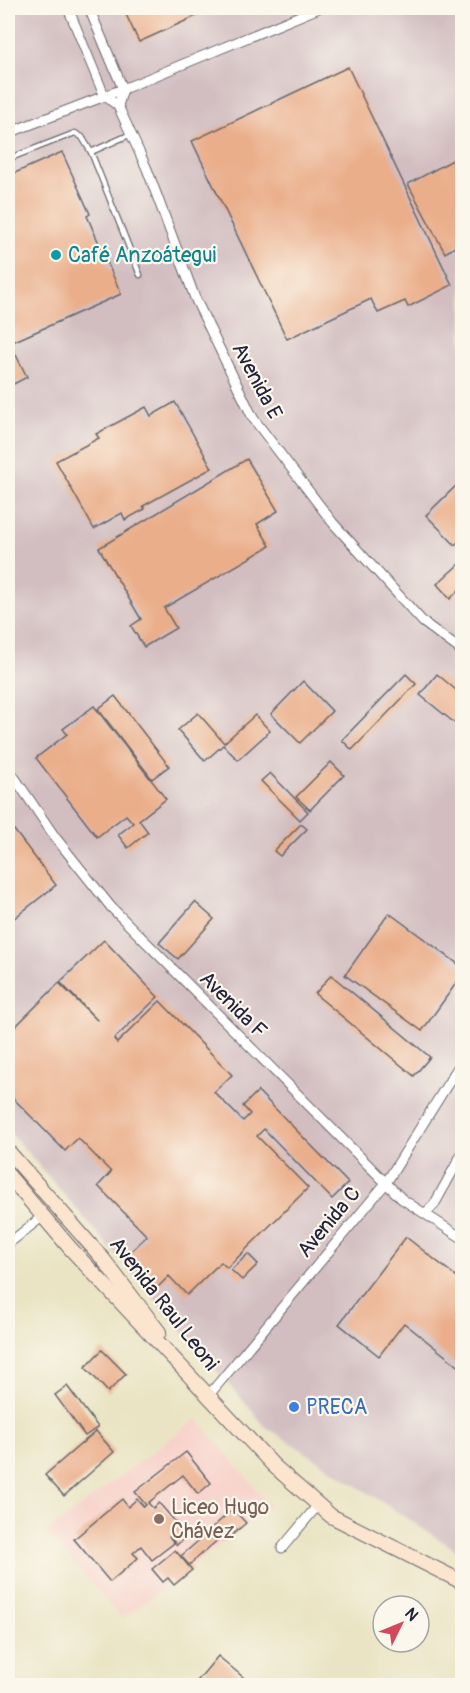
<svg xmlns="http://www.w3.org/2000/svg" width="470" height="1693" viewBox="0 0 470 1693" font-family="Pangolin,sans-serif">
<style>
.built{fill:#f7d0c9}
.industrial{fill:#d2bec1}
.building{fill:#eaae8a}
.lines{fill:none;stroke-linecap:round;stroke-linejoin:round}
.service-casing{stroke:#68666b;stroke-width:7}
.minor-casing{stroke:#68666b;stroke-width:11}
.secondary-casing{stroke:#68666b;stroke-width:16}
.service{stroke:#fff;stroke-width:4.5}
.minor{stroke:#fff;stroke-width:9}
.secondary{stroke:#fce5cf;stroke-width:14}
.culture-dot{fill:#0f9aa8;stroke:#fbf7ec;stroke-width:2}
.shop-dot{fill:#3f7fe0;stroke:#fbf7ec;stroke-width:2}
.education-dot{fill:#8d6e63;stroke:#fbf7ec;stroke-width:2}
.labels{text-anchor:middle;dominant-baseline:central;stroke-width:4.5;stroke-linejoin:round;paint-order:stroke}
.culture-label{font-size:21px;fill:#0d838f;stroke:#fbf7ec;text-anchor:start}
.street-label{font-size:21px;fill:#22223b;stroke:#fbf7ec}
.shop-label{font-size:21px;fill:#366cbe;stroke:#fbf7ec;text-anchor:start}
.education-label{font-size:21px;fill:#785e54;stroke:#fbf7ec;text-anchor:start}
</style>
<rect width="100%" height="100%" fill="#fbf7ec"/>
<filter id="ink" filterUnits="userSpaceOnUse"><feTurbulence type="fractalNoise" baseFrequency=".0167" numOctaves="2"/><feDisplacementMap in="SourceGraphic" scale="12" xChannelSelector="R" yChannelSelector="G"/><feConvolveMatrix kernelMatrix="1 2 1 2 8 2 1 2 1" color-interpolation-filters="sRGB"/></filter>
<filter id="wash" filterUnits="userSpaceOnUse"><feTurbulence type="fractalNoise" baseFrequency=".008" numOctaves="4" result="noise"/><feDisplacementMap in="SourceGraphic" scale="24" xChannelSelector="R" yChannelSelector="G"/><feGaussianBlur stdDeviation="1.35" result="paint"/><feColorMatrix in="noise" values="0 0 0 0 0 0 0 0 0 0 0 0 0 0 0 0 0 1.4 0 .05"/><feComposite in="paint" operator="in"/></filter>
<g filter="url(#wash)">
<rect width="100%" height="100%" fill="#eae4c4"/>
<polygon class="built" points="197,1418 270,1506 122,1619 47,1532"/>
<polygon class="industrial" points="8,8 462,8 462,1554 265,1426 8,1130"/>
<g id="blocks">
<g class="building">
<polygon points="123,8 214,8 139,42"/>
<polygon points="348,67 452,285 408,307 405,301 378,313 371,299 287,339 192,141"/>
<polygon points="62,152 90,214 87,216 121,294 8,344 8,176"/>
<polygon points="462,155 462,243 445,253 408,184"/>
<polygon points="13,349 27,377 8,387 8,352"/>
<polygon points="175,402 212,468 143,506 145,509 125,520 122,513 94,529 56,461 99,438 96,434 146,407 151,416"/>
<polygon points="247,459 278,511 257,524 270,546 164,608 176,628 144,647 131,626 141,619 99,548"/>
<polygon points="459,483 462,487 462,538 455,545 426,515"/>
<polygon points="459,564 462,568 462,587 450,599 437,584"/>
<polygon points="406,674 416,684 352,750 342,740"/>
<polygon points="437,674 462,695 462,729 420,695"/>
<polygon points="303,681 332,711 300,743 271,714"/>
<polygon points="115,696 169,766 152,779 98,709"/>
<polygon points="94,706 166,799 139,820 148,832 128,848 118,835 133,823 126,815 97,837 36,758 67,734 63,729"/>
<polygon points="198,713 224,743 255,715 270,731 238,760 223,745 205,761 178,730"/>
<polygon points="331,762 344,775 310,810 296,797"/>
<polygon points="270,773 308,812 300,820 261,781"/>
<polygon points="8,822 56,885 8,923"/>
<polygon points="301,824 307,829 280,856 274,851"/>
<polygon points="195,902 214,919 178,959 159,943"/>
<polygon points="389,913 462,967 462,975 422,1031 345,975"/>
<polygon points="104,940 158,997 114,1039 117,1043 160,1001 232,1075 214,1092 243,1121 250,1114 243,1106 258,1091 348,1183 332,1199 264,1129 257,1136 308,1188 227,1268 221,1262 187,1295 169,1276 157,1288 126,1256 147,1236 98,1186 111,1172 78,1138 65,1151 8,1093 8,1034 59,983 98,1021 60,982"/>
<polygon points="331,975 430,1057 414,1076 315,994"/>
<polygon points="406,1237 462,1281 462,1369 404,1323 379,1356 339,1324"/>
<polygon points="248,1254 258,1264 242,1280 231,1270"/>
<polygon points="102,1350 126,1374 108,1392 85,1367"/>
<polygon points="67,1386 98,1427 85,1436 55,1395"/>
<polygon points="96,1431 114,1452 64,1496 45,1475"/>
<polygon points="186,1452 211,1483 198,1494 183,1475 148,1503 153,1508 159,1503 187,1535 177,1545 169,1536 174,1543 152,1560 141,1546 133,1553 138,1558 110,1582 74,1539 122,1499 128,1507 137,1499 144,1507 146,1505 135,1492"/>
<polygon points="233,1509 246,1523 225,1541 213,1527"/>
<polygon points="212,1529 220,1538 189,1565 181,1556"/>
<polygon points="175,1550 192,1570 174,1585 168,1578 163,1582 152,1569"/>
<polygon points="218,1656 243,1677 253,1686 193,1686"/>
</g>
</g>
</g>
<g filter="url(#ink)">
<use href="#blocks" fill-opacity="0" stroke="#68666b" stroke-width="1.5"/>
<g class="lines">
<defs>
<g id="service">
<polyline points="91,152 131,134"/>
<polyline points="8,159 75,133 82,137 91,152 140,275"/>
</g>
<g id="minor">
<polyline points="68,8 104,95 118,106 131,134 147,169 195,298 253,418 333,523 423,622 462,651"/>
<polyline points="89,8 123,89 118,106"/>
<polyline points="8,133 123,89 319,8"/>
<polyline points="8,768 55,837 111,907 402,1199 462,1238"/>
<polyline points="425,1213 434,1205 462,1154"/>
<polyline points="8,1244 43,1216"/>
<polyline points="208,1396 386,1183 462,1061"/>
<polyline points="282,1548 318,1505"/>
</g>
<g id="secondary">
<polyline points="8,1151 103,1259 159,1332"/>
<polyline points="8,1175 70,1248 274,1466 331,1516 462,1582"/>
</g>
</defs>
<use href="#service" class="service-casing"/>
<use href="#minor" class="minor-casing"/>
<use href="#secondary" class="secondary-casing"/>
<use href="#service" class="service"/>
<use href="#minor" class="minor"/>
<use href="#secondary" class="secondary"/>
</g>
</g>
<circle class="culture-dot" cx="56" cy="255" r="6"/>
<circle class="shop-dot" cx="294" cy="1407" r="6"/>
<circle class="education-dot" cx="159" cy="1519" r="6"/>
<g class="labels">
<g class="culture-label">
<text x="68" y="255">Café Anzoátegui</text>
</g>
<g class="street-label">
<text transform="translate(257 381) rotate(62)">Avenida E</text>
<text transform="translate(233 1005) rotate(45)">Avenida F</text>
<text transform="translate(329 1222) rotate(-50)">Avenida C</text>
<text transform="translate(164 1304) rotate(52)">Avenida Raul Leoni</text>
</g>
<g class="shop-label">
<text x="306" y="1407">PRECA</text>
</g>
<g class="education-label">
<text x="171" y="1507">Liceo Hugo<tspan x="171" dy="24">Chávez</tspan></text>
</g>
</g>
<rect width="470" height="1693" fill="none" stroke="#fbf7ec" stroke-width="30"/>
<g transform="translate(401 1624) rotate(47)"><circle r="28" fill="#fbf7ec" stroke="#a4a2a5" stroke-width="1.5"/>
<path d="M0-4.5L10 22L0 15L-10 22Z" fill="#d1495b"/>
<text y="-9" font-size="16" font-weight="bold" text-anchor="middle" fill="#22223b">N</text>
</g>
</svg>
